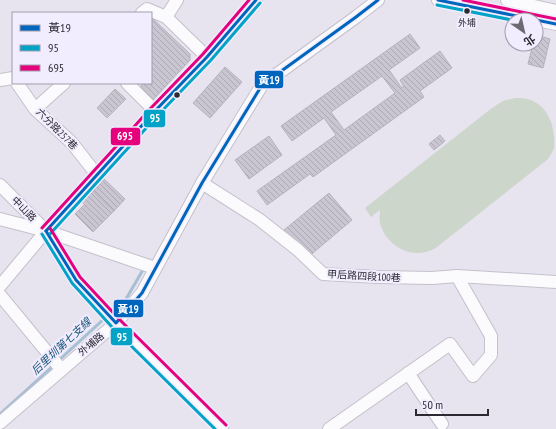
<svg xmlns="http://www.w3.org/2000/svg" width="556" height="429" viewBox="0 0 556 429" font-family="'PT Sans Narrow','Noto Sans TC',sans-serif">
<style>
.grass{fill:#cdd6cb}
.lines{fill:none;stroke-linecap:round;stroke-linejoin:round}
.stream{stroke:#a7bfd4;stroke-width:3}
.building{fill:url(#building-back-hatch);stroke:#b6b3bc;fill-rule:evenodd}
.minor-casing{stroke:#c5c1cb;stroke-width:14}
.minor{stroke:#fbfbfd;stroke-width:12}
.bus-1-casing{stroke:#f1ecfe;stroke-width:6}
.bus-2-casing{stroke:#f1ecfe;stroke-width:6}
.bus-3-casing{stroke:#f1ecfe;stroke-width:6}
.bus-1{stroke:#0065bd;stroke-width:3}
.bus-2{stroke:#02a3c6;stroke-width:3}
.bus-3{stroke:#e5007d;stroke-width:3}
.bus-dot{fill:#2b2931;stroke:#f1ecfe;stroke-width:1.5}
.labels{text-anchor:middle;dominant-baseline:central;stroke-width:4;stroke-linejoin:round;paint-order:stroke}
.bus-label{font-size:9px;fill:#2b2931;stroke:#f1ecfe}
.street-label{font-size:10px;fill:#2b2931;stroke:#f1ecfe}
.water-label{font-size:11px;font-style:italic;fill:#1a5679;stroke:#f1ecfe}
.line-badge{stroke:#f1ecfe;stroke-width:1.5}
.badge-label{font-size:11px;text-anchor:middle;font-weight:bold;fill:#fff}
</style>
<defs>
<pattern id="building-back-hatch" width="6" height="6" patternUnits="userSpaceOnUse"><rect width="6" height="6" fill="#c9c5d1"/><path d="M-1 5l2 2M0 0l6 6M5-1l2 2" fill="none" stroke="#ada9b4"/></pattern>
</defs>
<rect width="100%" height="100%" fill="#e7e3ef"/>
<path class="grass" d="M 515,98 C 519,98 524,98 527,99 C 548,104 556,127 554,148 C 553,152 550,155 548,159 L 437,247 C 434,249 430,251 426,252 C 406,257 385,243 380,223 C 379,219 380,214 380,210 L 371,217 L 365,208 L 492,108 L 503,101 Z"/>
<g class="lines">
<g class="stream">
<polyline points="110,313 126,299 144,268"/>
<polyline points="57,362 106,317"/>
<polyline points="0,414 53,366"/>
</g>
</g>
<g class="building">
<polygon points="151,17 190,54 190,60 152,101 140,90 142,83 151,83"/>
<path d="M 410,34 L 420,48 L 389,70 L 402,88 L 404,87 L 400,80 L 440,51 L 452,68 L 420,91 L 424,97 L 313,177 L 310,174 L 267,205 L 257,191 L 336,135 L 324,118 L 292,141 L 281,126 ZM 382,76 L 395,93 L 344,130 L 331,112 Z"/>
<polygon points="536,35 550,39 543,68 528,64 533,44 536,44"/>
<polygon points="225,67 242,82 210,118 193,103"/>
<polygon points="115,89 126,99 107,118 97,108"/>
<polygon points="440,135 445,141 434,150 429,144"/>
<polygon points="269,136 282,155 249,179 235,160"/>
<polygon points="104,179 125,199 114,211 93,191"/>
<polygon points="93,191 114,211 103,222 82,202"/>
<polygon points="329,193 352,220 307,258 284,230"/>
<polygon points="84,205 103,222 93,232 75,214"/>
</g>
<g class="lines">
<defs>
<g id="minor">
<polyline points="177,0 166,17 207,57"/>
<polyline points="438,0 556,24"/>
<polyline points="507,0 556,11"/>
<polyline points="142,13 147,9 166,17"/>
<polyline points="0,80 13,78"/>
<polyline points="17,83 35,109 72,143 97,175"/>
<polyline points="127,83 155,111"/>
<polyline points="35,109 64,83"/>
<polyline points="202,183 260,220 298,250 323,274 378,277 432,278 457,276 556,282"/>
<polyline points="0,185 46,231 76,280 116,323 222,429"/>
<polyline points="0,219 46,231 155,268"/>
<polyline points="0,286 46,231 155,111 207,57 256,0"/>
<polyline points="0,295 61,369"/>
<polyline points="408,373 442,424"/>
<polyline points="0,423 116,323 142,293 202,183 262,85 356,17 378,0"/>
<polyline points="329,429 450,344 473,376 491,355 491,336 457,276"/>
</g>
</defs>
<use href="#minor" class="minor-casing"/>
<use href="#minor" class="minor"/>
<defs>
<g id="bus-1">
<polyline points="438,0 556,24"/>
<polyline points="46,231 76,280 116,323 142,293 202,183 262,85 356,17 378,0"/>
<polyline points="46,231 155,111 207,57 256,0"/>
</g>
<g id="bus-2">
<polyline points="437,5 512,20"/>
<polyline points="42,234 72,283 112,327 215,429"/>
<polyline points="50,234 159,114 211,60 260,3"/>
</g>
<g id="bus-3">
<polyline points="463,0 556,19"/>
<polyline points="42,228 151,108 203,54 249,0"/>
<polyline points="50,228 80,277 120,320 226,425"/>
</g>
</defs>
<use href="#bus-1" class="bus-1-casing"/>
<use href="#bus-2" class="bus-2-casing"/>
<use href="#bus-3" class="bus-3-casing"/>
<use href="#bus-1" class="bus-1"/>
<use href="#bus-2" class="bus-2"/>
<use href="#bus-3" class="bus-3"/>
</g>
<g class="bus-dot">
<circle cx="467" cy="11" r="3.5"/>
<circle cx="177" cy="95" r="3.5"/>
</g>
<g class="labels">
<g class="bus-label">
<text x="467" y="22">外埔</text>
</g>
<g class="street-label">
<text transform="translate(57 129) rotate(45)">六分路257巷</text>
<text transform="translate(24 209) rotate(45)">中山路</text>
<text transform="translate(364 276) rotate(3)">甲后路四段100巷</text>
<text transform="translate(91 344) rotate(-40)">外埔路</text>
</g>
<g class="water-label">
<text transform="translate(61 346) rotate(-43)">后里圳第七支線</text>
</g>
</g>
<g class="line-badge">
<rect x="254" y="70" width="30" height="19" rx="4" fill="#0065bd"/>
<rect x="143" y="109" width="23" height="19" rx="4" fill="#02a3c6"/>
<rect x="110" y="127" width="31" height="19" rx="4" fill="#e5007d"/>
<rect x="113" y="299" width="31" height="19" rx="4" fill="#0065bd"/>
<rect x="110" y="327" width="23" height="19" rx="4" fill="#02a3c6"/>
</g>
<g class="badge-label">
<text x="269" y="84">黃19</text>
<text x="155" y="122">95</text>
<text x="125" y="140">695</text>
<text x="128" y="313">黃19</text>
<text x="122" y="341">95</text>
</g>
<rect x="12" y="12" width="140" height="72" fill="#f1ecfe" stroke="#a29eac"/>
<rect x="20" y="25" width="20" height="6" fill="#0065bd" stroke="#a29eac"/>
<text x="48" y="32" font-size="12" fill="#2b2931">黃19</text>
<rect x="20" y="45" width="20" height="6" fill="#02a3c6" stroke="#a29eac"/>
<text x="48" y="52" font-size="12" fill="#2b2931">95</text>
<rect x="20" y="65" width="20" height="6" fill="#e5007d" stroke="#a29eac"/>
<text x="48" y="72" font-size="12" fill="#2b2931">695</text>
<g transform="translate(524 32) rotate(146)"><circle r="19" fill="#f1ecfe" stroke="#a29eac"/>
<path d="M0-3L7 15L0 10L-7 15Z" fill="#6d6a74"/>
<text y="-6" font-size="11" font-weight="bold" text-anchor="middle" fill="#2b2931">北</text>
</g>
<path d="M416 409v6h72v-6" fill="none" stroke="#2b2931" stroke-width="2"/>
<text x="422" y="409" font-size="12" fill="#2b2931" stroke="#f1ecfe" stroke-width="3" paint-order="stroke">50 m</text>
</svg>
